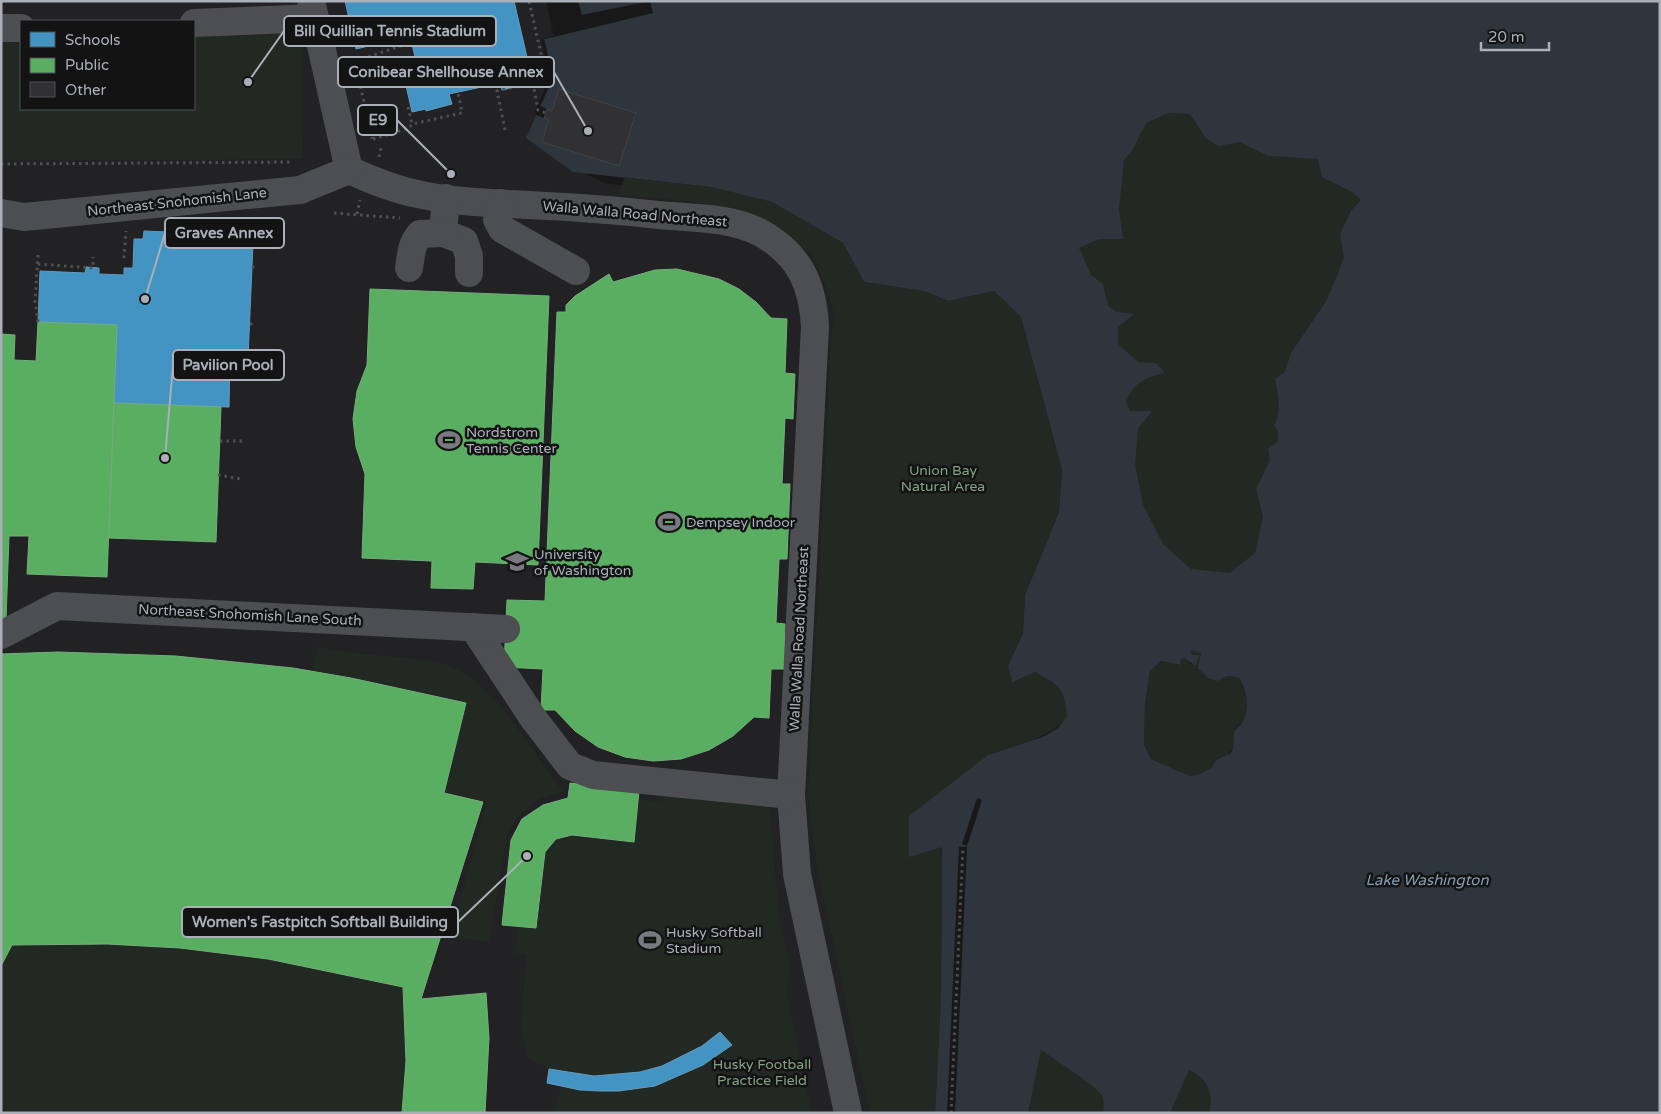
<svg xmlns="http://www.w3.org/2000/svg" width="1661" height="1114" viewBox="0 0 1661 1114" font-family="'Varela Round',sans-serif">
<style>
.built{fill:#222224;fill-rule:evenodd}
.green{fill:#222923}
.water{fill:#2e353c;fill-rule:evenodd}
.pier{fill:#181819}
.schools{fill:#4393c3;stroke:#629bc0}
.public{fill:#5aae61;stroke:#72ae7b}
.building{fill:#313133;stroke:#414245}
.lines{fill:none;stroke-linecap:round;stroke-linejoin:round}
.path{stroke:#4e5052;stroke-width:3;stroke-dasharray:2.5 4;stroke-linecap:butt}
.minor{stroke:#4d4e51;stroke-width:28}
.labels{text-anchor:middle;dominant-baseline:central;stroke-width:5;stroke-linejoin:round;paint-order:stroke}
.street-label{font-size:14px;fill:#abafb8;stroke:#131314}
.poi-label{font-size:14px;fill:#abafb8;stroke:#131314;text-anchor:start}
.park-label{font-size:14px;fill:#83a285;stroke:#131314}
.water-label{font-size:15px;font-style:italic;fill:#849cb1;stroke:#131314}
.leader{fill:none;stroke:#abafb8;stroke-width:2}
.callout-dot{fill:#abafb8;stroke:#131314;stroke-width:2}
.callout{fill:#131314;stroke:#abafb8;stroke-width:2}
.callout-label{font-size:15px;text-anchor:middle;font-weight:bold;fill:#abafb8}
</style>
<rect width="100%" height="100%" fill="#181819"/>
<path class="built" d="M 1,1 L 546,1 L 553,36 L 543,39 L 550,73 L 549,81 L 579,170 L 603,183 L 694,195 L 843,251 L 931,1113 L 1,1113 ZM 21,21 L 194,21 L 194,109 L 21,109 Z"/>
<g class="green">
<polygon points="297,33 302,56 303,159 1,161 1,36 21,36 21,109 194,109 194,35"/>
<polygon points="1132,105 1259,109 1377,195 1285,537 1217,587 1145,555 1071,220"/>
<path d="M 624,178 L 711,187 L 772,202 L 843,243 L 864,282 L 924,291 L 948,301 L 994,291 L 1021,317 L 1062,470 L 1059,512 L 1025,595 L 1023,633 L 1008,666 C 1043,674 1063,675 1068,716 C 1052,735 1040,735 1020,747 C 982,768 944,791 909,816 L 942,847 L 941,998 L 935,1113 L 870,1113 L 817,867 L 808,794 L 831,339 L 835,317 L 825,284 L 812,255 L 790,238 L 731,209 L 697,202 L 619,195 Z"/>
<path d="M 318,647 C 335,650 353,654 371,655 C 395,657 433,658 454,668 C 497,687 534,755 563,791 L 534,801 L 515,820 L 506,838 L 489,942 L 450,937 L 487,802 L 467,798 L 483,802 L 422,998 L 486,993 L 489,1038 L 485,1113 L 1,1113 L 1,654 C 105,651 209,654 312,672 Z"/>
<polygon points="1191,649 1201,653 1199,668 1208,678 1234,676 1240,679 1248,704 1247,716 1234,731 1233,749 1224,758 1216,760 1211,768 1200,774 1190,776 1151,759 1144,744 1145,704 1150,671 1161,661 1180,665 1180,660 1184,658 1192,665"/>
<path d="M 570,783 L 639,791 L 638,800 L 661,801 L 662,796 L 761,805 L 770,809 L 779,917 L 790,965 L 787,994 L 812,1113 L 554,1113 L 561,1087 L 547,1083 L 549,1069 L 528,1058 L 520,1025 L 527,955 L 515,953 L 518,926 L 502,925 C 505,898 503,838 523,819 C 536,807 552,802 568,798 Z"/>
<polygon points="1032,1036 1160,1080 1213,1060 1217,1113 1022,1113"/>
</g>
<path class="water" d="M 546,1 L 1660,1 L 1660,1113 L 1209,1113 C 1214,1093 1208,1079 1189,1070 L 1170,1113 L 1103,1113 C 1104,1108 1104,1101 1103,1097 C 1097,1085 1054,1061 1041,1049 L 1028,1113 L 935,1113 L 941,998 L 942,847 L 909,857 L 909,816 L 988,755 L 1043,737 L 1058,728 L 1067,716 C 1064,687 1059,685 1035,672 L 1012,682 L 1008,666 L 1023,633 L 1025,595 L 1059,512 L 1062,470 L 1021,317 L 994,291 L 948,301 L 924,291 L 864,282 L 843,243 L 772,202 L 711,187 L 573,172 L 526,138 L 553,78 L 544,39 L 554,37 ZM 1168,113 L 1190,114 L 1206,138 L 1218,146 L 1240,142 L 1268,156 L 1318,159 L 1322,177 L 1352,192 L 1361,200 L 1351,211 L 1340,234 L 1344,258 L 1327,300 L 1291,353 L 1285,372 L 1275,379 C 1278,394 1282,412 1274,426 L 1278,430 L 1278,441 L 1268,449 L 1270,460 L 1256,489 L 1263,517 L 1255,553 L 1230,573 L 1191,569 L 1163,544 L 1143,505 L 1135,464 L 1138,429 L 1152,411 L 1130,411 L 1126,402 C 1133,383 1146,377 1165,373 L 1156,363 L 1138,362 L 1118,344 L 1118,327 L 1134,314 L 1117,312 L 1108,306 L 1103,284 L 1091,275 L 1079,248 L 1099,239 L 1123,239 L 1119,209 L 1124,160 L 1133,149 L 1146,123 ZM 1191,650 L 1201,653 L 1198,668 L 1208,678 L 1218,681 C 1225,675 1232,675 1240,679 C 1249,700 1252,716 1234,731 L 1233,749 L 1231,753 L 1216,760 L 1211,768 L 1200,774 L 1190,776 L 1151,759 L 1144,744 L 1145,704 L 1150,671 L 1161,661 L 1181,665 L 1180,660 L 1184,658 L 1196,666 L 1199,655 L 1192,655 Z"/>
<g class="pier">
<polygon points="546,1 578,1 582,15 650,1 653,13 554,37"/>
<polygon points="544,39 553,78 540,106 547,109 544,118 536,115 535,111 550,77 541,40"/>
<polygon points="977,798 982,800 967,846 962,844"/>
<polygon points="959,847 967,847 955,1113 947,1113"/>
</g>
<g class="schools">
<polygon points="345,1 514,1 533,83 502,90 500,83 449,94 452,104 426,111 426,109 412,112 402,68 417,65 410,36 356,49"/>
<polygon points="144,231 242,235 241,242 253,243 248,358 230,357 229,407 114,403 117,325 38,322 40,271 85,273 86,267 99,268 99,274 124,275 124,268 133,268 134,239 143,239"/>
<polygon points="720,1032 732,1045 703,1065 655,1086 619,1091 600,1091 580,1090 547,1083 549,1069 594,1076 640,1072 662,1066 702,1046"/>
</g>
<g class="public">
<polygon points="677,269 719,279 739,289 756,302 771,318 787,319 785,373 795,374 793,419 785,418 782,484 790,484 787,559 779,559 776,623 785,624 784,669 771,669 769,718 754,717 733,736 709,750 681,759 653,761 625,757 598,747 575,731 555,710 541,710 543,669 504,667 507,600 545,601 557,312 566,312 566,305 575,296 609,274 613,282 655,270"/>
<polygon points="370,289 549,296 538,565 475,562 473,589 431,588 432,561 362,558 365,474 356,447 353,419 357,391 367,365"/>
<polygon points="38,322 117,325 107,577 27,574 29,536 9,536 6,620 1,620 1,334 15,335 14,360 36,361"/>
<polygon points="114,403 221,407 216,542 109,538"/>
<polygon points="58,652 176,656 293,668 351,678 466,703 444,793 483,802 421,999 486,993 489,1038 485,1113 402,1113 406,1061 403,987 268,959 180,948 107,944 12,945 1,966 1,654"/>
<polygon points="570,783 639,791 634,842 572,835 556,839 545,852 536,928 502,925 511,840 522,819 543,805 568,798"/>
</g>
<polygon class="building" points="559,89 636,113 619,166 542,142 549,119 544,118 546,113 547,109 552,111"/>
<g class="lines">
<g class="path">
<polyline points="355,61 372,139"/>
<polyline points="356,61 412,42"/>
<polyline points="533,83 538,110 546,113"/>
<polyline points="408,107 412,124"/>
<polyline points="505,130 497,91 547,80 529,1"/>
<polyline points="373,139 409,128 412,124 462,113 458,92"/>
<polyline points="379,157 381,148"/>
<polyline points="1,164 292,162"/>
<polyline points="334,213 400,218"/>
<polyline points="357,214 360,200"/>
<polyline points="124,258 126,231"/>
<polyline points="38,264 93,268 93,257"/>
<polyline points="252,267 255,267"/>
<polyline points="38,322 35,302 38,255"/>
<polyline points="250,324 253,324"/>
<polyline points="220,441 244,441"/>
<polyline points="218,475 241,479"/>
<polyline points="951,1113 963,847"/>
</g>
<g class="minor">
<polyline points="311,1 349,170"/>
<polyline points="194,23 315,18"/>
<polyline points="1,28 21,28"/>
<path d="M 349,170 C 370,179 390,188 413,193 C 450,202 491,203 529,205 C 572,207 615,210 658,215 C 692,218 731,217 761,233 C 800,255 813,285 815,327 L 791,795 L 797,874 L 848,1113"/>
<polyline points="446,198 443,233 464,241 469,256 469,273"/>
<polyline points="500,203 497,220 502,229 576,271"/>
<polyline points="1,213 24,217 300,190 349,170"/>
<path d="M 409,268 C 411,256 411,244 420,234 L 443,233"/>
<polyline points="473,627 533,718 570,766 593,775 791,795"/>
<polyline points="1,635 57,606 506,629"/>
</g>
</g>
<defs>
<symbol id="stadium-bare" viewBox="-9 -9 18 18"><path d="M0-5a6.5 5 0 1 0 0 10a6.5 5 0 1 0 0-10ZM-3.5-1.8h7v3.6h-7Z" fill="#787a80" stroke="#131314" stroke-width="2.5" paint-order="stroke"/></symbol>
<symbol id="university-bare" viewBox="-9 -9 18 18"><path d="M0-5L7-2L0 1L-7-2ZM-4 1L0 2.5L4 1V4Q0 6-4 4Z" fill="#787a80" stroke="#131314" stroke-width="2.5" paint-order="stroke"/></symbol>
</defs>
<g fill-rule="evenodd">
<use href="#stadium-bare" x="433" y="424" width="32" height="32"/>
<use href="#stadium-bare" x="653" y="506" width="32" height="32"/>
<use href="#university-bare" x="501" y="546" width="32" height="32"/>
<use href="#stadium-bare" x="634" y="924" width="32" height="32"/>
</g>
<g class="labels">
<g class="street-label">
<text transform="translate(177 202) rotate(-6)">Northeast Snohomish Lane</text>
<text transform="translate(635 214) rotate(5)">Walla Walla Road Northeast</text>
<text transform="translate(250 615) rotate(3)">Northeast Snohomish Lane South</text>
<text transform="translate(799 639) rotate(-87)">Walla Walla Road Northeast</text>
</g>
<g class="poi-label">
<text x="466" y="432">Nordstrom<tspan x="466" dy="16">Tennis Center</tspan></text>
<text x="686" y="522">Dempsey Indoor</text>
<text x="534" y="554">University<tspan x="534" dy="16">of Washington</tspan></text>
<text x="666" y="932">Husky Softball<tspan x="666" dy="16">Stadium</tspan></text>
</g>
<g class="park-label">
<text x="943" y="470">Union Bay<tspan x="943" dy="16">Natural Area</tspan></text>
<text x="762" y="1064">Husky Football<tspan x="762" dy="16">Practice Field</tspan></text>
</g>
<g class="water-label">
<text x="1427" y="880">Lake Washington</text>
</g>
</g>
<path class="leader" d="M248 82L284 31M588 131L554 72M451 174L397 120M145 299L165 233M165 458L173 365M527 856L458 922"/>
<g class="callout-dot">
<circle cx="248" cy="82" r="5"/>
<circle cx="588" cy="131" r="5"/>
<circle cx="451" cy="174" r="5"/>
<circle cx="145" cy="299" r="5"/>
<circle cx="165" cy="458" r="5"/>
<circle cx="527" cy="856" r="5"/>
</g>
<g class="callout">
<rect x="284" y="16" width="212" height="30" rx="5"/>
<rect x="338" y="57" width="216" height="30" rx="5"/>
<rect x="358" y="105" width="39" height="30" rx="5"/>
<rect x="165" y="218" width="119" height="30" rx="5"/>
<rect x="173" y="350" width="111" height="30" rx="5"/>
<rect x="182" y="907" width="276" height="30" rx="5"/>
</g>
<g class="callout-label">
<text x="390" y="36">Bill Quillian Tennis Stadium</text>
<text x="446" y="77">Conibear Shellhouse Annex</text>
<text x="378" y="125">E9</text>
<text x="224" y="238">Graves Annex</text>
<text x="228" y="370">Pavilion Pool</text>
<text x="320" y="927">Women's Fastpitch Softball Building</text>
</g>
<rect width="1661" height="1114" fill="none" stroke="#abafb8" stroke-width="5"/>
<rect x="20" y="20" width="175" height="90" fill="#131314" stroke="#505156"/>
<rect x="30" y="32" width="25" height="15" fill="#4393c3" stroke="#505156"/>
<text x="65" y="45" font-size="15" fill="#abafb8">Schools</text>
<rect x="30" y="58" width="25" height="15" fill="#5aae61" stroke="#505156"/>
<text x="65" y="70" font-size="15" fill="#abafb8">Public</text>
<rect x="30" y="82" width="25" height="15" fill="#313133" stroke="#505156"/>
<text x="65" y="95" font-size="15" fill="#abafb8">Other</text>
<path d="M1481 42v8h68v-8" fill="none" stroke="#abafb8" stroke-width="2.5"/>
<text x="1488" y="42" font-size="15" fill="#abafb8" stroke="#131314" stroke-width="4" paint-order="stroke">20 m</text>
</svg>
